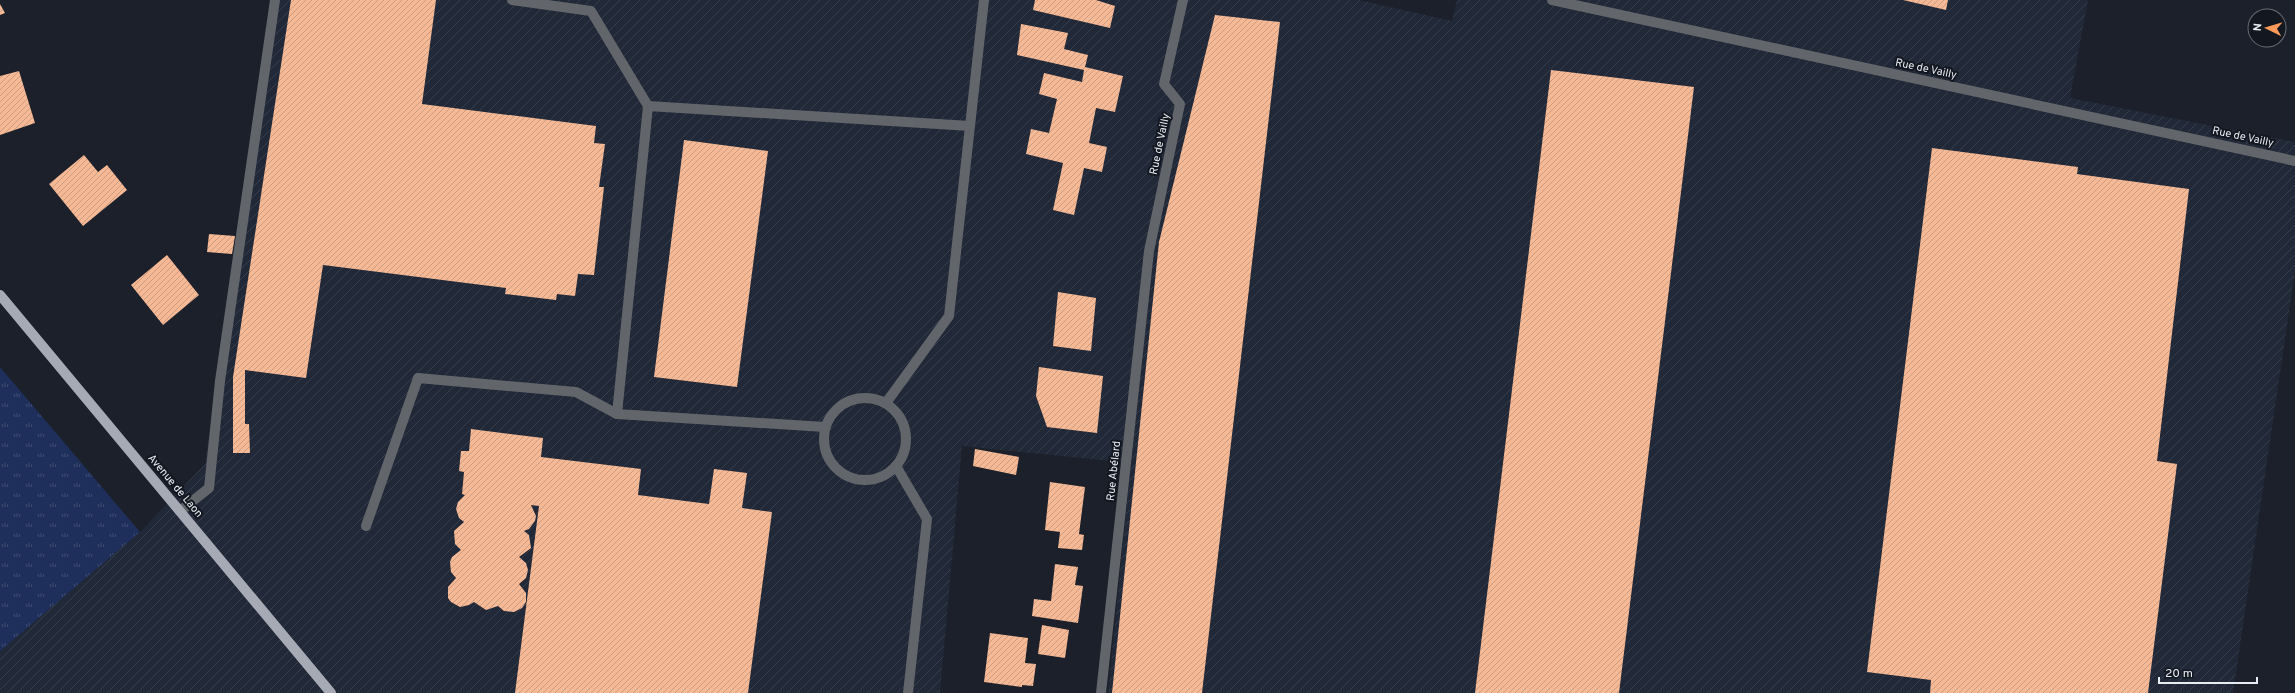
<svg xmlns="http://www.w3.org/2000/svg" width="2295" height="693" viewBox="0 0 2295 693" font-family="Overpass,sans-serif">
<style>
.industrial{fill:url(#industrial-furrows)}
.grass{fill:url(#grass-tufts)}
.building{fill:url(#building-hatch)}
.lines{fill:none;stroke-linecap:round;stroke-linejoin:round}
.lane{stroke:#62656a;stroke-width:10}
.street{stroke:#62656a;stroke-width:10}
.primary{stroke:#a5aab5;stroke-width:10}
.labels{text-anchor:middle;dominant-baseline:central;stroke-width:4;stroke-linejoin:round;paint-order:stroke}
.street-label{font-size:11px;fill:#e8ecf3;stroke:#131720}
</style>
<defs>
<pattern id="industrial-furrows" width="10" height="10" patternUnits="userSpaceOnUse"><rect width="10" height="10" fill="#212837"/><path d="M-1 1l2-2M0 10L10 0M9 11l2-2" fill="none" stroke="#363d4b"/></pattern>
<pattern id="grass-tufts" width="24" height="20" patternUnits="userSpaceOnUse"><rect width="24" height="20" fill="#1e2f5b"/><path d="M3 7l-1-3M5 7V3M7 7l1-3M15 17l-1-3M17 17v-4M19 17l1-3" fill="none" stroke="#3f4d73"/></pattern>
<pattern id="building-hatch" width="6" height="6" patternUnits="userSpaceOnUse"><rect width="6" height="6" fill="#f6b995"/><path d="M-1 1l2-2M0 6l6-6M5 7l2-2" fill="none" stroke="#ca9c82"/></pattern>
</defs>
<rect width="100%" height="100%" fill="#1c202a"/>
<polygon class="industrial" points="271,0 1359,0 1452,21 1457,0 2088,0 2070,98 2295,142 2295,271 2233,693 1108,693 1131,463 962,446 940,693 0,693 0,651 140,532 205,464"/>
<polygon class="grass" points="0,367 140,532 0,651"/>
<g class="building">
<polygon points="291,0 436,0 422,104 596,126 594,143 605,144 599,187 604,187 594,275 578,274 575,296 557,294 556,300 505,294 506,288 323,265 306,378 245,370 245,424 249,424 250,453 233,453 233,377"/>
<polygon points="1035,0 1096,0 1115,6 1110,28 1033,10"/>
<polygon points="1903,0 1948,0 1946,10"/>
<polygon points="0,4 5,13 0,15"/>
<polygon points="1215,15 1280,22 1202,693 1112,693 1159,242"/>
<polygon points="1021,24 1068,33 1064,49 1088,55 1085,67 1123,76 1115,112 1096,108 1089,143 1107,147 1102,172 1084,168 1074,215 1053,210 1063,163 1026,154 1031,129 1049,133 1057,99 1039,94 1044,73 1082,82 1084,70 1017,55"/>
<polygon points="1551,70 1694,87 1619,693 1475,693"/>
<polygon points="19,71 35,123 0,135 0,76"/>
<polygon points="684,140 768,151 737,387 654,377"/>
<polygon points="1932,148 2078,167 2077,174 2189,189 2157,461 2177,464 2148,693 1930,693 1931,680 1867,672"/>
<polygon points="84,155 98,172 107,165 127,190 83,226 49,184"/>
<polygon points="209,234 235,236 232,254 207,252"/>
<polygon points="167,255 199,295 163,325 131,285"/>
<polygon points="1058,292 1096,298 1091,351 1053,346"/>
<polygon points="1039,367 1103,376 1097,433 1047,427 1036,396"/>
<polygon points="471,429 543,438 541,457 641,469 638,495 709,504 714,469 747,473 742,508 772,512 748,693 515,693 539,506 531,505 536,516 535,521 529,529 524,531 529,535 531,548 519,557 526,563 528,570 526,578 519,584 526,593 526,602 522,608 514,612 504,611 498,606 486,610 474,602 469,605 460,607 451,602 448,598 448,587 456,578 451,572 450,562 452,557 461,550 455,544 454,531 464,522 459,518 456,509 458,502 465,495 462,494 464,472 459,471 461,451 469,451"/>
<polygon points="975,449 1019,457 1016,475 973,466"/>
<polygon points="1050,482 1085,487 1079,534 1084,535 1082,550 1058,548 1060,532 1045,530"/>
<polygon points="1055,564 1078,567 1075,585 1083,586 1078,623 1032,616 1034,599 1051,601"/>
<polygon points="1042,625 1069,630 1065,658 1038,654"/>
<polygon points="990,633 1028,638 1025,663 1036,664 1033,686 1022,685 1022,687 984,682"/>
</g>
<g class="lines">
<g class="lane">
<polyline points="512,0 591,11 648,106"/>
<polyline points="970,126 984,0"/>
<circle cx="865" cy="439" r="41"/>
<polyline points="825,427 617,414 648,106 970,126 949,316 886,403"/>
<polyline points="896,466 927,519 908,693"/>
<polyline points="180,511 209,488 220,381 275,0"/>
<polyline points="366,526 418,378 576,392 617,414"/>
<polyline points="1101,693 1149,251 1180,104 1164,84 1183,0"/>
</g>
<polyline class="street" points="1552,0 2295,161"/>
<polyline class="primary" points="0,295 331,693"/>
</g>
<g class="labels">
<g class="street-label">
<text transform="translate(1926 69) rotate(12)">Rue de Vailly</text>
<text transform="translate(2243 137) rotate(12)">Rue de Vailly</text>
<text transform="translate(1160 144) rotate(-78)">Rue de Vailly</text>
<text transform="translate(1114 471) rotate(-84)">Rue Abélard</text>
<text transform="translate(175 486) rotate(50)">Avenue de Laon</text>
</g>
</g>
<g transform="translate(2267 28) rotate(275)"><circle r="19" fill="#131720" stroke="#686c74"/>
<path d="M0-3L7 15L0 10L-7 15Z" fill="#ff9b5a"/>
<text y="-6" font-size="11" font-weight="bold" text-anchor="middle" fill="#e8ecf3">N</text>
</g>
<path d="M2159 677v6h98v-6" fill="none" stroke="#e8ecf3" stroke-width="2"/>
<text x="2165" y="677" font-size="12" fill="#e8ecf3" stroke="#131720" stroke-width="3" paint-order="stroke">20 m</text>
</svg>
